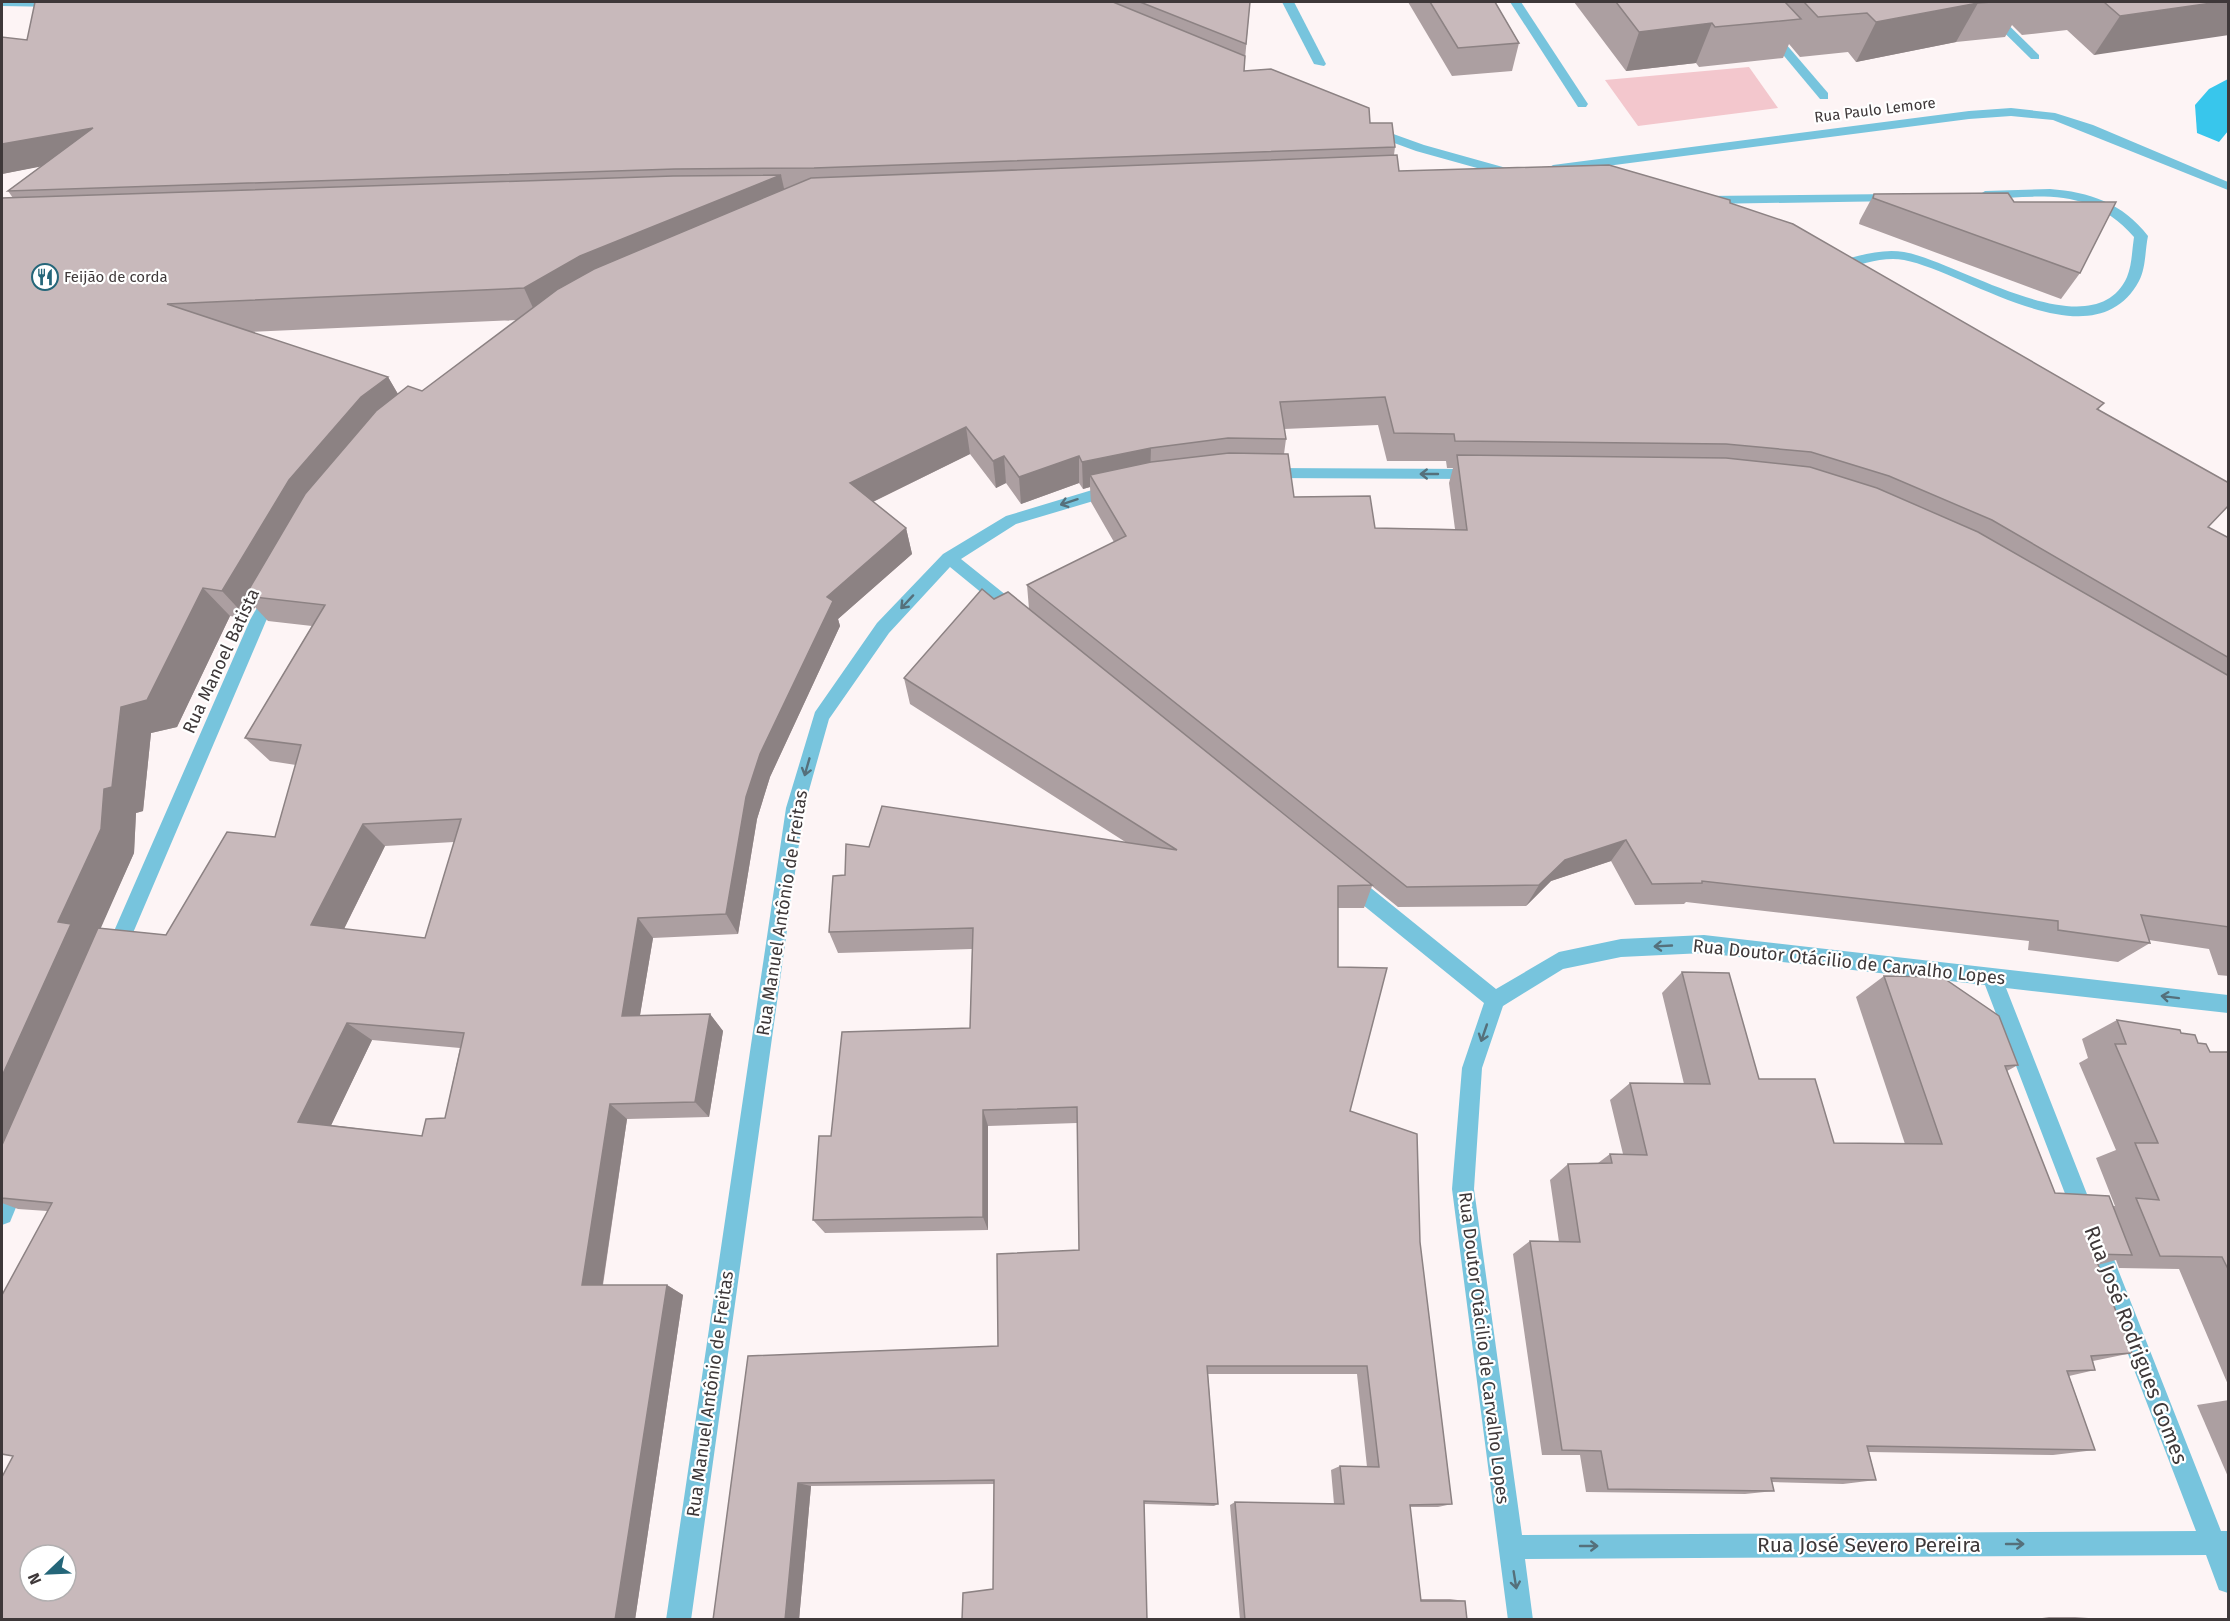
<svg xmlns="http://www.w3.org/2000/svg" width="2230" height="1621" viewBox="0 0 2230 1621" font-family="'Fira Sans',sans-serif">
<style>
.green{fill:#f3c7cd}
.water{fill:#38c6ec}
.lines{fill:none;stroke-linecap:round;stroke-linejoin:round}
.service{fill:#77c4dd;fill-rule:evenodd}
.minor{fill:#77c4dd;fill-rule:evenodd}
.wall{fill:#ac9fa1;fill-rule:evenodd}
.shaded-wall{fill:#8c8283}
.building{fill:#c8b9bb;stroke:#8c8283;stroke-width:1.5;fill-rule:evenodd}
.oneway{stroke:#55707b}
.labels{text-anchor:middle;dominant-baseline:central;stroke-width:4.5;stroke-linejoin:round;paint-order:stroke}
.far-street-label{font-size:15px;fill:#3e3839;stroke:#fff}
.far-poi-label{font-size:15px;fill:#3e3839;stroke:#fff;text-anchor:start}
.street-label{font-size:18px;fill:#3e3839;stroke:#fff}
.near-street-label{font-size:21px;fill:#3e3839;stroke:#fff}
</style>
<rect width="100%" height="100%" fill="#fdf4f5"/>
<polygon class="green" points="1749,67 1778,108 1638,126 1605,80"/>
<polygon class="water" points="2228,79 2228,131 2219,142 2197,133 2195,105 2209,89"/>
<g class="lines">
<g class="service">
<path d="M 2050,189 C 2089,192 2123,203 2148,236 C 2145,250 2146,268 2139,281 C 2093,366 1967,272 1904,260 C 1883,256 1861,265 1841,269 L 1834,265 L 1836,262 C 1858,256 1882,248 1904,252 C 1957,261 2093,352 2127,277 C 2132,265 2132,250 2134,237 C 2091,188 2044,196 1985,199 L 1979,195 L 1985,191 Z"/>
<polygon points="1894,194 1898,195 1898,201 1706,204 1700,200 1706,196"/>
</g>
<g class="minor">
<polygon points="2,2 60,2 63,4 57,7 2,6"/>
<polygon points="1282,2 1294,2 1326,64 1324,66 1314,64"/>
<polygon points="1510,2 1521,2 1588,104 1586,107 1578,107"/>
<polygon points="1739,2 1750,2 1828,93 1828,99 1820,99"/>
<polygon points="1973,2 1985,2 2039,55 2039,59 2031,59"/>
<polygon points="2011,108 2055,113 2093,125 2228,182 2228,190 2053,120 2011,116 1969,119 1553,173 1547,169 1553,165 1969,111"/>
<polygon points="1371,126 1424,145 1517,171 1519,174 1513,178 1416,151 1367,133 1367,127"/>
<polygon points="1267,468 1474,469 1482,474 1474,479 1267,478 1259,473"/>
<polygon points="1112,484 1117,486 1120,490 1117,494 1016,524 961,559 1022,608 1024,612 1022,616 1010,616 950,567 889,633 829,719 804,808 691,1620 666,1620 786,808 815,712 877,623 943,554 1006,516"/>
<polygon points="274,586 282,592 266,621 124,954 121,960 114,963 107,960 104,954 250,620 268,588"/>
<polygon points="1349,874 1356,876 1496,989 1559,952 1621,939 1704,935 2228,995 2228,1013 2006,988 2096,1217 2093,1225 2085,1228 2077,1225 2074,1217 1985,985 1704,953 1621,957 1563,969 1503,1006 1482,1068 1474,1189 1522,1535 2196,1531 2085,1242 2088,1234 2096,1231 2104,1234 2221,1531 2228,1531 2228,1593 2219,1590 2206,1555 1525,1559 1533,1620 1508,1620 1452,1189 1462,1068 1484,1003 1342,888 1340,882 1342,876"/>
<polygon points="15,1172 23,1175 26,1183 10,1222 2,1225 2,1190 7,1175"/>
</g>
</g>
<g class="wall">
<path d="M 35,2 L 1250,2 L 1244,71 L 1370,123 L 1395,147 L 1394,155 L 1399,171 L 1730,203 L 2104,403 L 2098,410 L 2208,527 L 2229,538 L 2229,976 L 2218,975 L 2209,949 L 2149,940 L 2150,943 L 2118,962 L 2028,950 L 2029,941 L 1686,902 L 1684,904 L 1635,905 L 1611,861 L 1551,881 L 1526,906 L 1398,907 L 1372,886 L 1364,908 L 1338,908 L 1338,967 L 1350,1111 L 1420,1242 L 1452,1504 L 1438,1507 L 1410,1507 L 1420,1599 L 1450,1599 L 1465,1601 L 1467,1620 L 1240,1620 L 1230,1505 L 1235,1502 L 1334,1504 L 1331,1470 L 1340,1466 L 1367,1467 L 1357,1374 L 1208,1374 L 1218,1504 L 1214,1506 L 1144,1504 L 1147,1620 L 963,1593 L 993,1589 L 994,1484 L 811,1486 L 799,1620 L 713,1620 L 748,1356 L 998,1346 L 1079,1250 L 1077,1123 L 988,1126 L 988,1230 L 825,1233 L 813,1220 L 831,1136 L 970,1028 L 972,949 L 838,953 L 829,932 L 845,875 L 869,847 L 1127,843 L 910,704 L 904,678 L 994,599 L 1029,609 L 1027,585 L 1114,542 L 1091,502 L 1090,487 L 1083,489 L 1079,483 L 1021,504 L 1006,483 L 996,488 L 970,454 L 873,502 L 906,528 L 912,554 L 838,619 L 840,626 L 770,777 L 757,819 L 738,934 L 653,938 L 640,1015 L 710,1014 L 723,1031 L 709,1117 L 627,1119 L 603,1285 L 667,1285 L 683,1295 L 635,1620 L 2,1620 L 13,1456 L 47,1211 L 18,1209 L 2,1203 L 13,198 L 8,191 L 41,166 L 2,174 ZM 517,320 L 422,391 L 398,394 L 388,377 L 251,332 ZM 1378,425 L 1387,461 L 1446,461 L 1447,468 L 1453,468 L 1449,483 L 1455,529 L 1375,528 L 1294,497 L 1284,454 L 1286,439 L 1284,429 ZM 255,607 L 268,621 L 312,626 L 245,738 L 270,761 L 296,765 L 275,837 L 166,935 L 100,928 L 134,853 L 136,813 L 143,811 L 151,733 L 177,727 L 230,616 L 248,619 ZM 454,842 L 425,938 L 344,929 L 385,846 ZM 372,1040 L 460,1048 L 445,1118 L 422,1136 L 331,1125 Z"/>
<polygon points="1408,2 1495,2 1519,43 1512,71 1452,76"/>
<polygon points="1574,2 2229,2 2094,55 2067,30 2022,35 2012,25 2005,37 1956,42 1856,62 1848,52 1800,57 1789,44 1783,58 1699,67 1696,63 1626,71"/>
<polygon points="1874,194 2014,202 2080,273 2061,299 1859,224 1860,220"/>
<polygon points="1682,972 1759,1079 1834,1143 1905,1144 1856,997 1884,976 2018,1065 2007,1071 2055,1193 2113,1206 2115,1206 2096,1158 2116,1150 2079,1063 2088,1058 2082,1039 2117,1020 2181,1033 2198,1043 2210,1052 2229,1052 2229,1387 2179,1269 2119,1268 2116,1260 2098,1265 2132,1353 2093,1361 2095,1370 2069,1376 2095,1450 2053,1455 1869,1452 1876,1480 1843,1484 1772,1482 1774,1491 1745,1494 1586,1492 1580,1455 1542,1455 1513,1254 1530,1241 1559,1242 1550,1180 1568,1164 1598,1163 1610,1154 1623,1154 1610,1100 1630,1083 1684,1084 1662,993"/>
<polygon points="2229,1400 2229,1479 2197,1405"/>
<polygon points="2049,1617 2075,1617 2115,1620 2029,1620"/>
<polygon points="1961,1618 1986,1620 1637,1620"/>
</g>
<g class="shaded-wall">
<polygon points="2219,2 2229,2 2229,35 2094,55 2120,16"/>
<polygon points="1978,3 1956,42 1856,62 1876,22"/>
<polygon points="1712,23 1696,63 1626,71 1639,32"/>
<polygon points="93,128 111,153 2,174 2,144"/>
<polygon points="781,175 788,206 538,319 524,288 580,256"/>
<polygon points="388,377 406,408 245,596 255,607 248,619 222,591 289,480 361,397"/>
<polygon points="966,427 970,454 856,510 850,483"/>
<polygon points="1151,448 1150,475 1090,475 1090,487 1083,489 1082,462"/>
<polygon points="1004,456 1006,483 996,488 993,461"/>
<polygon points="1079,456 1079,483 1021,504 1019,477"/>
<polygon points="906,528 912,554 838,619 840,626 770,777 757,819 738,934 726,914 746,797 760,754 827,597"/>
<polygon points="203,588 230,616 177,727 151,733 143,811 136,813 134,853 96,939 2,1186 2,1076 58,922 104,789 121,707"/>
<polygon points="363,824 385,846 336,945 311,925"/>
<polygon points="1626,840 1611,861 1551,881 1526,906 1539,885 1565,860"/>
<polygon points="638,918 653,938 637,1033 622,1016"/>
<polygon points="710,1014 723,1031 709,1117 695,1102"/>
<polygon points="347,1023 372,1040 326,1136 298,1122"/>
<polygon points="610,1104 627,1119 601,1295 582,1285"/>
<polygon points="983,1110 988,1126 988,1230 983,1217"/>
<polygon points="667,1285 683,1295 635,1620 615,1620"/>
<polygon points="798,1483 811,1486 799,1620 785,1620"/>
</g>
<g class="building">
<polygon points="35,2 1113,2 1245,56 1244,71 1271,69 1369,108 1370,123 1392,123 1395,147 814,168 675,169 8,191 93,128 2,144 2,37 27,40"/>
<polygon points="1140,2 1250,2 1246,44"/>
<polygon points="1430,2 1495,2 1519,43 1458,48"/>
<polygon points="1616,2 1785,2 1801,19 1715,27 1712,23 1639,32"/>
<polygon points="1804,2 1992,2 1978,3 1876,22 1867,13 1818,17"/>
<polygon points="2104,2 2219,2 2120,16"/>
<path d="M 1397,155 L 1399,171 L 1609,165 L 1730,200 L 1730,203 L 1793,224 L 2104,403 L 2097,409 L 2229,483 L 2229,505 L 2208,527 L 2229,538 L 2229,658 L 1992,520 L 1889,476 L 1811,452 L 1726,444 L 1455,441 L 1454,434 L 1394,433 L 1385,397 L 1280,402 L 1286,439 L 1228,438 L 1151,448 L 1082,462 L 1079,456 L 1019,477 L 1004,456 L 993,461 L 966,427 L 850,483 L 906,528 L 827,597 L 833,601 L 760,754 L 746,797 L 726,914 L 638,918 L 622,1016 L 710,1014 L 695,1102 L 610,1104 L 582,1285 L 667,1285 L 615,1620 L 2,1620 L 2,1477 L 13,1456 L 2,1454 L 2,1295 L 52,1203 L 2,1198 L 2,1145 L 98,928 L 166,935 L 227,832 L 275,837 L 301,745 L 245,738 L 325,605 L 245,596 L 305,494 L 376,411 L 408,386 L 422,391 L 558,289 L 594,269 L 811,178 ZM 461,819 L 425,938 L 311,925 L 363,824 ZM 347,1023 L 464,1033 L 445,1118 L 426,1119 L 422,1136 L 298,1122 ZM 30,1555 L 66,1555 L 66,1591 L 30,1591 Z"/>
<polygon points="781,175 580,256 524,288 167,304 388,377 361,397 289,480 222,591 203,588 147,700 121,707 112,787 104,789 101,829 58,922 71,924 2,1076 2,198 673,176"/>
<polygon points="2008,193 2014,202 2116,202 2080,273 1873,198 1874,194"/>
<polygon points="1229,453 1288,454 1294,497 1370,496 1375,528 1467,530 1457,455 1726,458 1810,467 1877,488 1978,532 2229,676 2229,927 2141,915 2150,943 2058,930 2058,921 1702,881 1702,883 1652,884 1626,840 1565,860 1539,885 1407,887 1027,585 1126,536 1090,475 1151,462"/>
<polygon points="982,589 994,599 1008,592 1372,885 1338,886 1338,967 1387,968 1350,1111 1417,1134 1420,1242 1452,1504 1410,1505 1421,1601 1465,1601 1467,1620 1245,1620 1235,1502 1344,1504 1340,1466 1379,1467 1367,1366 1207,1366 1218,1504 1144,1501 1147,1620 962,1620 963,1593 993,1589 994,1480 798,1483 785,1620 713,1620 748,1356 998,1346 997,1254 1079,1250 1077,1107 983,1110 983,1217 813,1220 819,1136 831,1136 842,1032 970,1028 973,928 829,932 833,876 845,875 846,844 869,847 882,806 1177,850 904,678"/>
<polygon points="1682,972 1729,973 1759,1079 1815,1079 1834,1143 1942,1144 1884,976 1942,977 1999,1016 2018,1065 2005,1066 2055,1193 2109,1196 2132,1255 2094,1254 2132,1353 2091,1356 2095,1370 2067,1371 2095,1450 1867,1446 1876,1480 1771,1478 1774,1491 1608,1489 1601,1451 1562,1450 1530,1241 1580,1242 1568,1164 1612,1163 1610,1154 1647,1155 1630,1083 1710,1084"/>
<polygon points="2117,1020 2180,1030 2181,1033 2195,1035 2198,1043 2206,1044 2210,1052 2229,1052 2229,1271 2222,1257 2160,1256 2136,1198 2159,1200 2135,1143 2158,1143 2115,1044 2126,1044"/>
<polygon points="2087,1619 2115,1619 2115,1620 2085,1620"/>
</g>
<defs><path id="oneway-shaft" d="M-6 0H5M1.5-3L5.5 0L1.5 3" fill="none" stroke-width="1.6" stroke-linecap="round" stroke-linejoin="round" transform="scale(1.5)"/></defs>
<g class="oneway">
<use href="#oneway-shaft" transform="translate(1429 474) rotate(-180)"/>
<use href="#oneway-shaft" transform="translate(1069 502) rotate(162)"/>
<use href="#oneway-shaft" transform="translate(907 602) rotate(133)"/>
<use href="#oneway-shaft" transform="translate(807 767) rotate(106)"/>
<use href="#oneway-shaft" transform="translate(1663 946) rotate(177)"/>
<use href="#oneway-shaft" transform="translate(2170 997) rotate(-173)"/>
<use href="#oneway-shaft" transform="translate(1484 1033) rotate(109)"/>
<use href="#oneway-shaft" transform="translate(2015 1544)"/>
<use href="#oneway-shaft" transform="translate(1589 1546)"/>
<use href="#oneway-shaft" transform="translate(1515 1580) rotate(81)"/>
</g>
<defs>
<symbol id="restaurant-ring" viewBox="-11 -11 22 22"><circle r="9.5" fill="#fff" stroke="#246679" stroke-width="1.5"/><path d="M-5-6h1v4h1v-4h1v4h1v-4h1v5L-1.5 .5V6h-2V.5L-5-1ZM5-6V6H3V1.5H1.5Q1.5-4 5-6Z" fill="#246679"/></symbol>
</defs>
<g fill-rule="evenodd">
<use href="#restaurant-ring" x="30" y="262" width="30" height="30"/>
</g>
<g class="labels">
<g class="far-street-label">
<text transform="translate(1875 110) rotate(-7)">Rua Paulo Lemore</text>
</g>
<g class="far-poi-label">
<text x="64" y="277">Feijão de corda</text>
</g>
<g class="street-label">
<text transform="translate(221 661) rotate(-65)">Rua Manoel Batista</text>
<text transform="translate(782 913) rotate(-81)">Rua Manuel Antônio de Freitas</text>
<text transform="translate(1849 962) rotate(6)">Rua Doutor Otácilio de Carvalho Lopes</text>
<text transform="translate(1484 1348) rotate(83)">Rua Doutor Otácilio de Carvalho Lopes</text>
<text transform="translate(710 1394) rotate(-82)">Rua Manuel Antônio de Freitas</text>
</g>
<g class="near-street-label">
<text transform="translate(2136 1345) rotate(69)">Rua José Rodrigues Gomes</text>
<text x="1869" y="1545">Rua José Severo Pereira</text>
</g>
</g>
<rect width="2230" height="1621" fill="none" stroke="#3e3839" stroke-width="6"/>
<g transform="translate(48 1573) rotate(247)"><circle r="28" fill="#ffffff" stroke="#b2afb0" stroke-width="1.5"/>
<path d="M0-4.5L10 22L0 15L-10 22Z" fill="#246679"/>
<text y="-9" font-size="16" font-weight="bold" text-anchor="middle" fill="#3e3839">N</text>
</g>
</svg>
